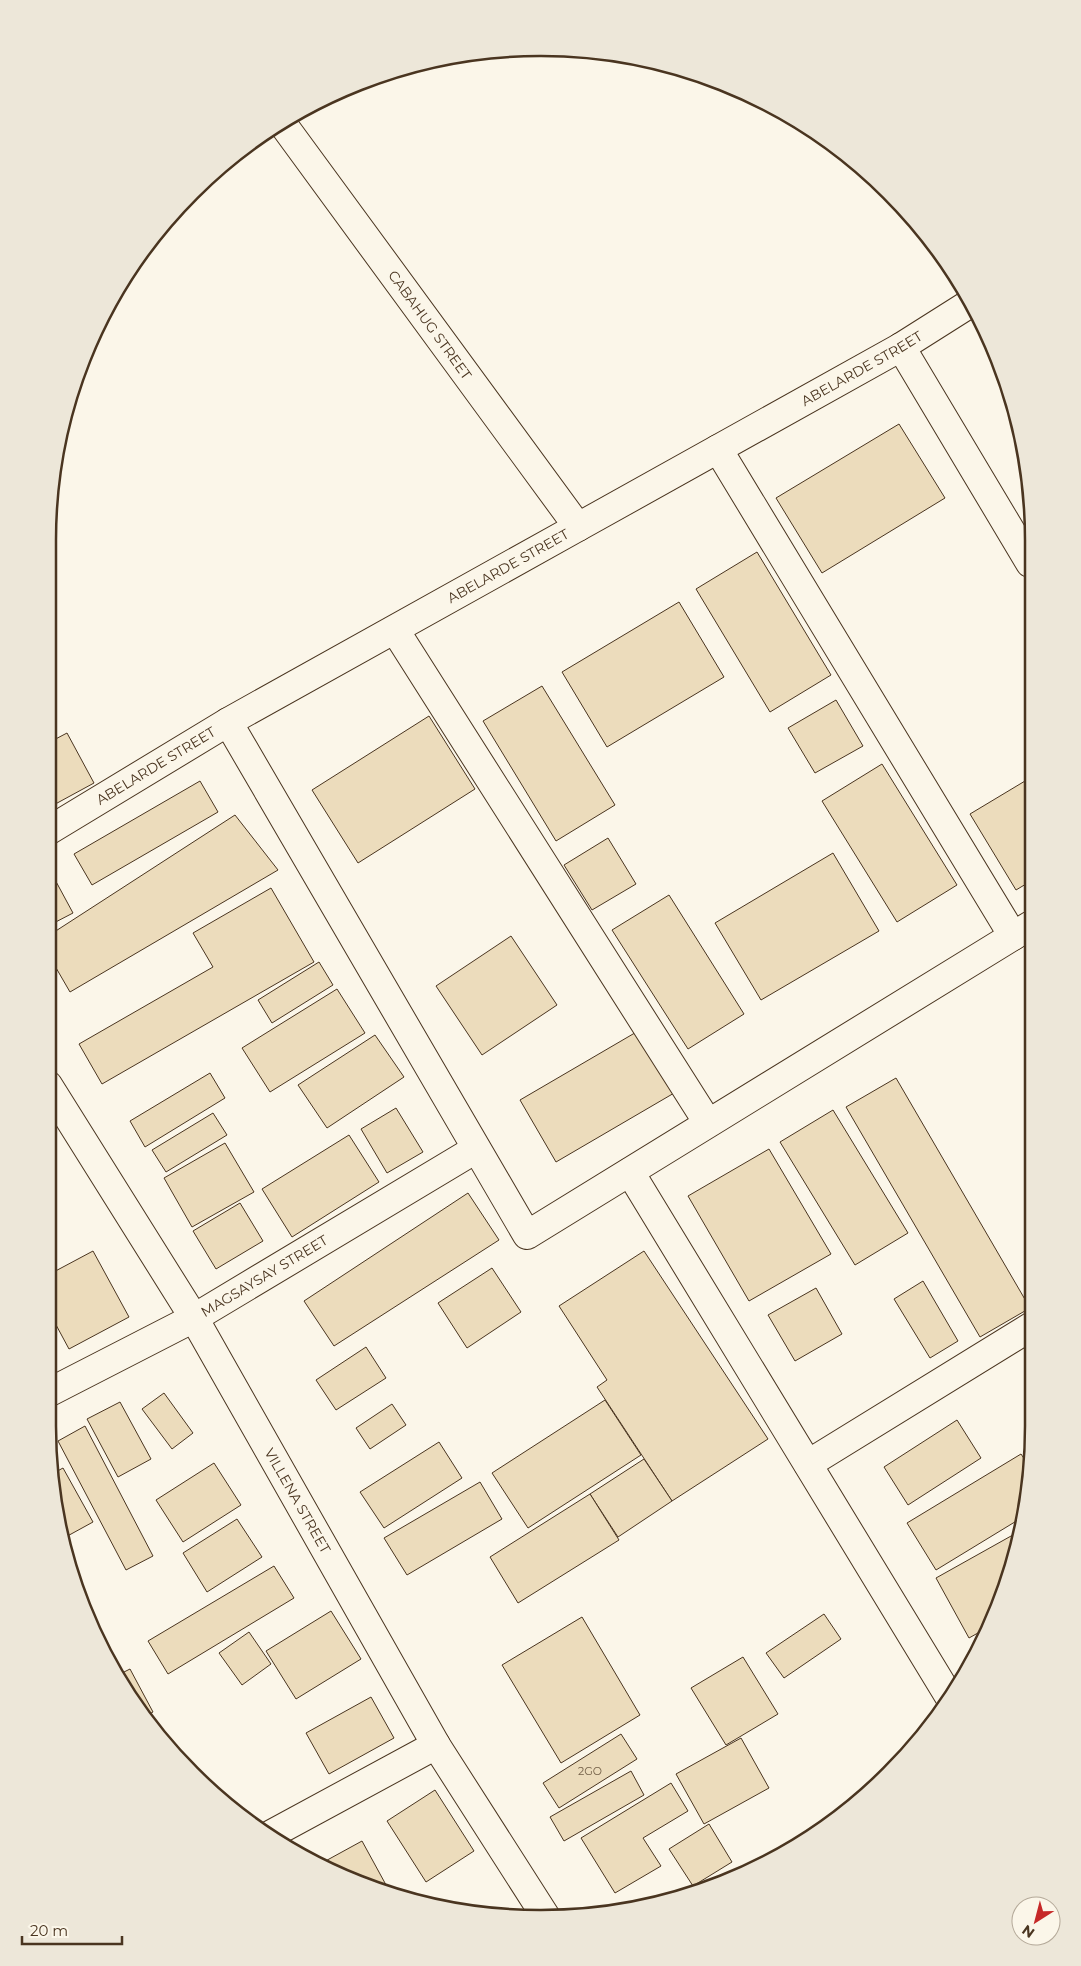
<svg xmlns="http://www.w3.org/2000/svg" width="1081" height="1966" viewBox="0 0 1081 1966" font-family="Montserrat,sans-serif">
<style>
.building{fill:#ecdcbc;stroke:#4a3520}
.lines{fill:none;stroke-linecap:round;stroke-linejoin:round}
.minor-casing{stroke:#4a3520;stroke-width:30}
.major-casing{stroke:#4a3520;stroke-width:30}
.minor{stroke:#fbf6e9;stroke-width:28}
.major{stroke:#fbf6e9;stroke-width:28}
.labels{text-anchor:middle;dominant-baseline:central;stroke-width:4;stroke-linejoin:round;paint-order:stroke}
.number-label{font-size:11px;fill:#725f47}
.street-label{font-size:14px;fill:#4a3520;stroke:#fbf6e9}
.rim{fill:none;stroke:#4a3520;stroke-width:2.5}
</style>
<rect width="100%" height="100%" fill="#fbf6e9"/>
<g class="building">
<polygon points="899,424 945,498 822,573 776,498"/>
<polygon points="757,552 831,675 770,712 696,589"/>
<polygon points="679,602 724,677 607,747 562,672"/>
<polygon points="542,686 615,805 556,841 483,721"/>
<polygon points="836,700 863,746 815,773 788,728"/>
<polygon points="429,716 475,789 358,863 312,790"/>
<polygon points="67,733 94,783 48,808 48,743"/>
<polygon points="882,764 957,885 897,922 822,801"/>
<polygon points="1030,778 1031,881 1016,890 970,814"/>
<polygon points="200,781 218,812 92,885 74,854"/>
<polygon points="235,815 278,870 70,992 48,954 48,936"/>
<polygon points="608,838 636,884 592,910 564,865"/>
<polygon points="833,853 879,931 761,1000 715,923"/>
<polygon points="53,876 73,913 48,926 48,879"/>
<polygon points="271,888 314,962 102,1084 79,1044 213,967 193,933"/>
<polygon points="669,895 744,1014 688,1049 612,930"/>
<polygon points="511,936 557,1005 482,1055 436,986"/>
<polygon points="319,962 333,985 272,1023 258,1000"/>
<polygon points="337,989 365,1033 270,1092 242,1048"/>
<polygon points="645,1027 681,1089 556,1162 520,1100"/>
<polygon points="375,1035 404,1077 327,1128 298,1085"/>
<polygon points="210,1073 225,1098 145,1147 130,1121"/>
<polygon points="896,1078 1030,1308 980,1337 846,1107"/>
<polygon points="396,1108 423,1152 387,1173 361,1129"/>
<polygon points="833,1110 908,1233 855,1265 780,1142"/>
<polygon points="213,1113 227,1135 166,1172 152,1150"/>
<polygon points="349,1135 379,1182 292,1237 262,1189"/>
<polygon points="225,1143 254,1192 192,1227 164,1178"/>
<polygon points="769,1149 831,1254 749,1301 688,1196"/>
<polygon points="48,1188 54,1200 48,1203"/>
<polygon points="468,1193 499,1240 334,1346 304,1301"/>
<polygon points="240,1203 263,1241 216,1269 193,1231"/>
<polygon points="93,1251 129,1317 69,1349 48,1310 48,1275"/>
<polygon points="644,1251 768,1439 672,1501 597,1387 607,1380 559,1306"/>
<polygon points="492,1268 521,1312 467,1348 438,1303"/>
<polygon points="923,1281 958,1341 930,1358 894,1299"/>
<polygon points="816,1288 842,1334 795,1361 768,1315"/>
<polygon points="366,1347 386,1378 336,1410 316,1380"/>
<polygon points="164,1393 193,1433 172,1449 142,1409"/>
<polygon points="605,1400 641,1455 528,1528 492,1473"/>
<polygon points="120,1402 151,1459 118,1477 87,1419"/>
<polygon points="392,1404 406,1425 370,1449 356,1428"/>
<polygon points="957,1420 981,1458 908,1505 884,1467"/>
<polygon points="85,1426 153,1556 126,1570 58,1441"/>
<polygon points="439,1442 462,1478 384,1528 360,1492"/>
<polygon points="1021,1454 1031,1469 1023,1517 936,1570 907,1523"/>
<polygon points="644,1459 672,1501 618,1537 590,1494"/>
<polygon points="214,1463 241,1505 183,1542 156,1500"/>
<polygon points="63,1468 93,1522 62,1539 57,1521 52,1474"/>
<polygon points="480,1482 502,1519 407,1575 384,1538"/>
<polygon points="590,1494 619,1540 518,1603 490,1557"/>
<polygon points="237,1519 262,1557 207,1592 183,1553"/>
<polygon points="1020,1531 1017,1553 985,1629 969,1638 936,1578"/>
<polygon points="274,1566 294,1598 168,1674 148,1641"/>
<polygon points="331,1611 361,1659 296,1699 266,1651"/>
<polygon points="824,1614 841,1639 784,1678 766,1653"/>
<polygon points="582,1617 640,1715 561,1763 502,1665"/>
<polygon points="249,1632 271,1664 242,1685 219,1653"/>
<polygon points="743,1657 778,1714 726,1745 691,1688"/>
<polygon points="130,1669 153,1712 144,1717 116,1676"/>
<polygon points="371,1697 394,1738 329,1774 306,1733"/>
<polygon points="161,1731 169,1747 156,1733"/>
<polygon points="621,1734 637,1759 559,1808 543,1783"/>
<polygon points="741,1738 769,1788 704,1824 676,1774"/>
<polygon points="631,1771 644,1795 564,1841 550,1817"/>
<polygon points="671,1783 688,1811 643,1838 661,1866 615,1893 581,1838"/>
<polygon points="435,1790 474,1851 426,1882 387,1821"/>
<polygon points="709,1824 732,1862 693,1886 669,1849"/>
<polygon points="362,1841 391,1894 352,1881 320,1864"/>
</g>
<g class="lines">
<defs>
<g id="minor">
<polyline points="901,347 1030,563"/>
<polyline points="718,449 1013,936"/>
<path id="s1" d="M 578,527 L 901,347 L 969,304"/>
<polyline points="395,630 708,1123"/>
<polyline points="228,722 527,1235 1031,925"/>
<polyline points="630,1172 950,1698"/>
<path id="s2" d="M 48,1393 L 194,1318 L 476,1149"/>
<polyline points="808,1464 1032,1326"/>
<polyline points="268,1836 436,1745"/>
</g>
<g id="major">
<path id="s3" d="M 48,831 L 228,722 L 578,527 L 282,123"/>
<path id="s4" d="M 48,1085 L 194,1318 L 436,1745 L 546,1917"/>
</g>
</defs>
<use href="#minor" class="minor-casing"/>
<use href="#major" class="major-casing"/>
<use href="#minor" class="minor"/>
<use href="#major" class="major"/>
</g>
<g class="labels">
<g class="number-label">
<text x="590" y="1771">2GO</text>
</g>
<g class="street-label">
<text transform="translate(430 325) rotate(54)">CABAHUG STREET</text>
<text stroke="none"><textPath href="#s1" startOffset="325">ABELARDE STREET</textPath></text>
<text stroke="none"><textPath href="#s3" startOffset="531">ABELARDE STREET</textPath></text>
<text stroke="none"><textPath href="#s3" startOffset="126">ABELARDE STREET</textPath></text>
<text stroke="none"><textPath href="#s2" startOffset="246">MAGSAYSAY STREET</textPath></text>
<text stroke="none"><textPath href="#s4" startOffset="485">VILLENA STREET</textPath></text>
</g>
</g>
<path d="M0 0H1081V1966H0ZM540 56H541A484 484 0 0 1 1025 540V1426A484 484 0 0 1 541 1910H540A484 484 0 0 1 56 1426V540A484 484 0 0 1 540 56Z" fill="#ede7d9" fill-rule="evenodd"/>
<path class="rim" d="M540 56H541A484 484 0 0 1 1025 540V1426A484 484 0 0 1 541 1910H540A484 484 0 0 1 56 1426V540A484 484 0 0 1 540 56Z"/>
<g transform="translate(1036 1921) rotate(216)"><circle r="24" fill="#fbf6e9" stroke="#b4a999"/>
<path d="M0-4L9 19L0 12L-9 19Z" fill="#c62828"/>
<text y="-8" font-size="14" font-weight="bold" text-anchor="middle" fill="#4a3520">N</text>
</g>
<path d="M22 1936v8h100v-8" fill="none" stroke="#4a3520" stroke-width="2.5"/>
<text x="30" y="1936" font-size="15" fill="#4a3520" stroke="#fbf6e9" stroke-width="4" paint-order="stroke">20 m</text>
</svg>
